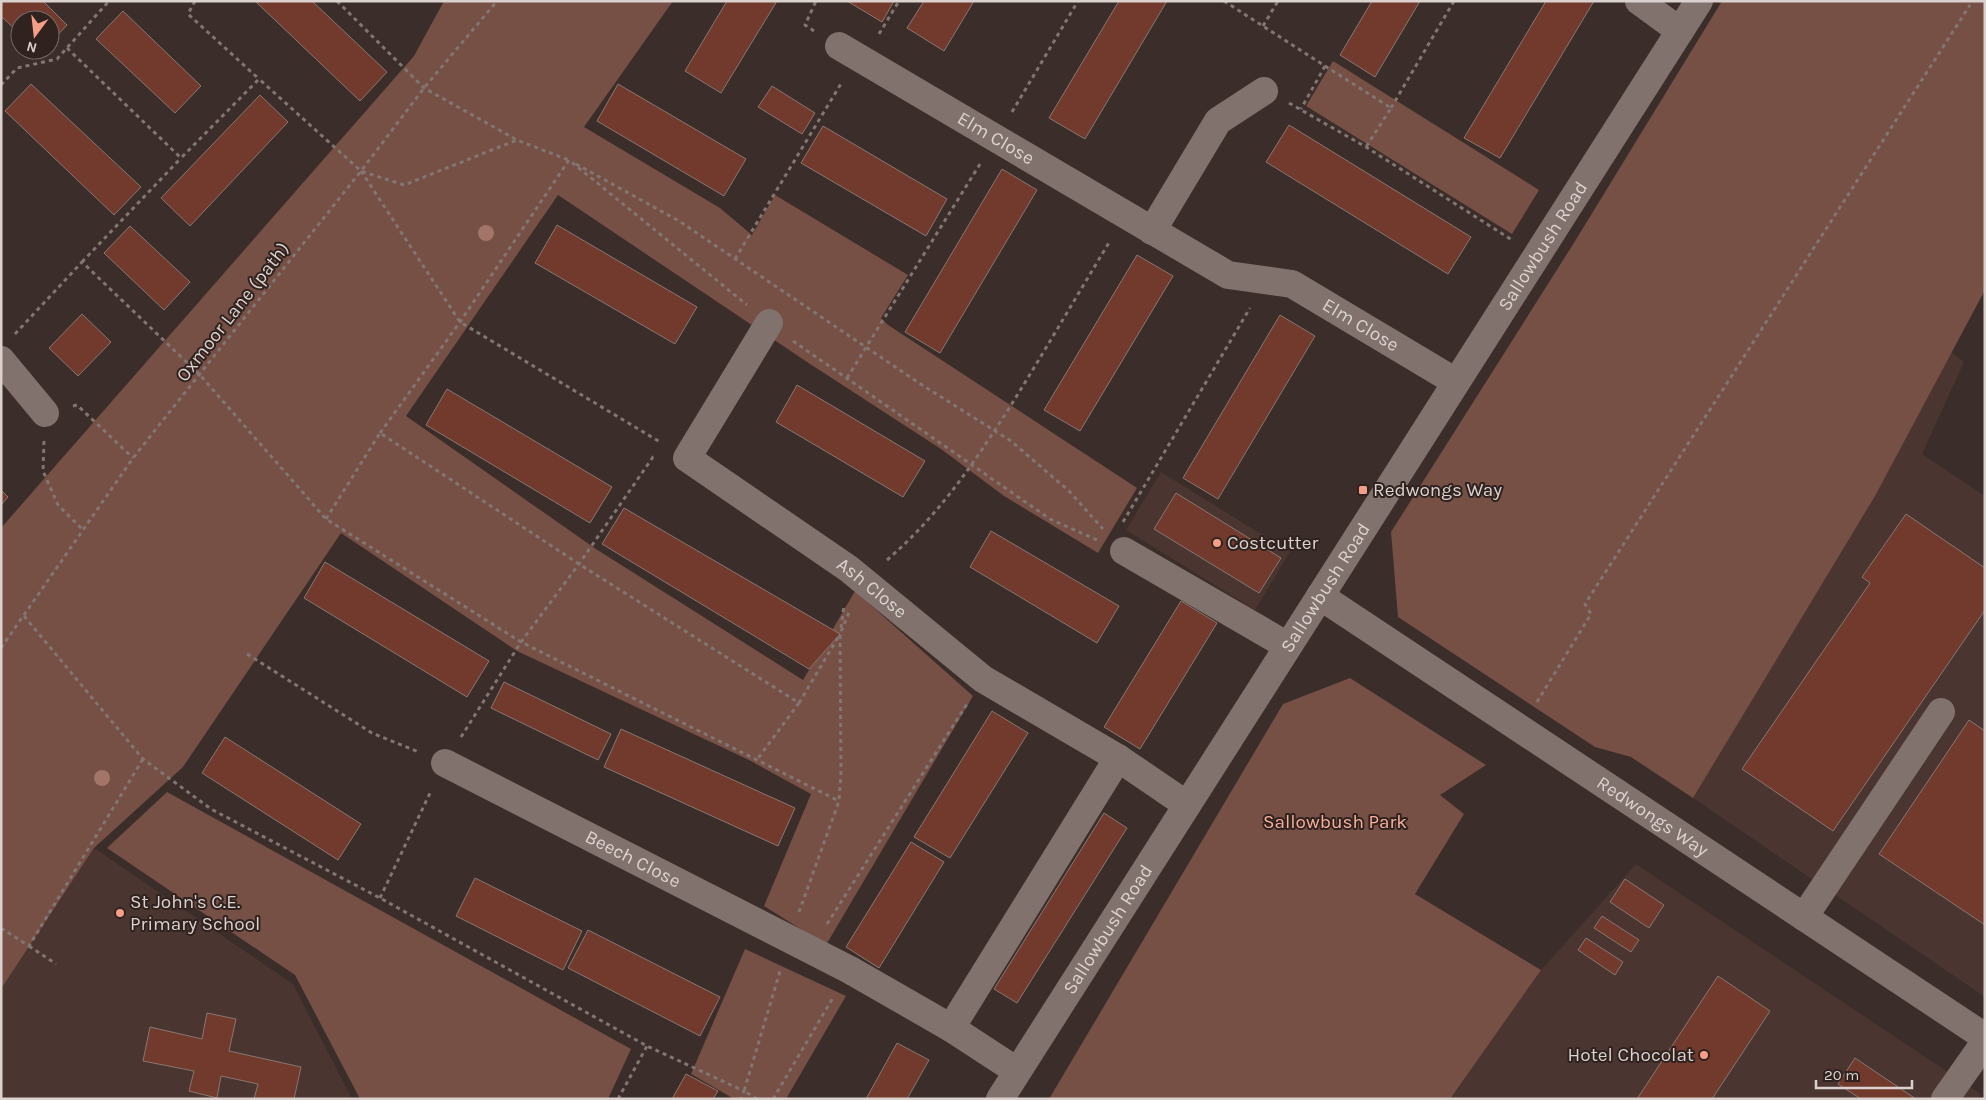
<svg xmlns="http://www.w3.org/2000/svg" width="1986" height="1100" viewBox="0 0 1986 1100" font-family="Karla,sans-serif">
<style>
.built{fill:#4a3530}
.green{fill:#764f45}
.building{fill:#723a2c;stroke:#887773}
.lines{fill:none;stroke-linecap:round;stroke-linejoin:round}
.path{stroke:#827673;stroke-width:3;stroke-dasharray:4 4;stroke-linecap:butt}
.minor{stroke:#82726d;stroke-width:28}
.tree{fill:#a37468}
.poi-dot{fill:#f49e88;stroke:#30231f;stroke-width:2}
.labels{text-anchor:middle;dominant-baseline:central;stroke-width:4;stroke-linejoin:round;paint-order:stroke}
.street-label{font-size:19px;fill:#dbd2cf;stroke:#30231f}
.poi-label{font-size:19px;fill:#dbd2cf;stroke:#30231f;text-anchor:start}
.park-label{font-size:19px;fill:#f8af9c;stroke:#30231f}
</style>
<rect width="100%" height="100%" fill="#3b2d29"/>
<g class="built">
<polygon points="1951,352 1964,362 1922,454 1985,496 1985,997 1693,798"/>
<polygon points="1161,472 1290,552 1255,610 1126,530"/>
<polygon points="94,848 293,984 352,1099 1,1099 1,989"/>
<polygon points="1636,864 1981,1094 1978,1099 1426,1099"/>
</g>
<g class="green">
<polygon points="444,1 673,1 584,127 720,208 752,235 775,195 908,275 881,318 888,325 1137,488 1098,553 1004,496 941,449 807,362 558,195 406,416 596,549 803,680 855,591 973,696 826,945 764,906 811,794 749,760 517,651 341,533 183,767 94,848 1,989 1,528 414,56"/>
<polygon points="1722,1 1985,1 1985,290 1875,496 1693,798 1631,757 1595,747 1398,617 1391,532 1572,246"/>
<polygon points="1333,61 1539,190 1512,234 1306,106"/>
<polygon points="1350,678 1486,765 1440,795 1464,814 1415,894 1541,970 1450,1099 1049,1099 1283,704"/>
<polygon points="167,792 631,1049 608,1099 360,1099 295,975 107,848"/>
<polygon points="745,949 846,996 786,1099 734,1099 691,1074"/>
</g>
<g class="building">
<polygon points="1,1 43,1 67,25 50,43 50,20 20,20 20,34 1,16"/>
<polygon points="255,1 312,1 387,72 360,101"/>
<polygon points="727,1 777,1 721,93 685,71"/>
<polygon points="847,1 894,1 882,22"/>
<polygon points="924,1 974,1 944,51 907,28"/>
<polygon points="1119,1 1167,1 1085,139 1049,118"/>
<polygon points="1372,1 1420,1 1375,77 1340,55"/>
<polygon points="1546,1 1594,1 1500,158 1464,138"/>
<polygon points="123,11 201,86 175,113 96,39"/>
<polygon points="31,84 141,187 114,215 5,111"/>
<polygon points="618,84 746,159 724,196 597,121"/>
<polygon points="772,86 815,113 802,134 758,107"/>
<polygon points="260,95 288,122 190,226 161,198"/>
<polygon points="1289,125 1471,237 1448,274 1266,162"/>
<polygon points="823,126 947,199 926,236 801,163"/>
<polygon points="1002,169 1037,190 940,353 905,332"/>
<polygon points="557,225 697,307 675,344 535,263"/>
<polygon points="130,226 190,282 164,310 104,253"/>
<polygon points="1137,255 1173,276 1080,431 1044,410"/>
<polygon points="82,314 111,342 78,376 49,348"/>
<polygon points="1280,315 1315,336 1218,499 1183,478"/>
<polygon points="797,385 925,461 903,497 776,422"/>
<polygon points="447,389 612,487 590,523 426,425"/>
<polygon points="1,490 8,497 1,505"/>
<polygon points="1176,493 1281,558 1259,593 1154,529"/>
<polygon points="624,508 840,634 809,669 602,544"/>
<polygon points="1906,514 1985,568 1985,610 1833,831 1742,769 1870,583 1862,577"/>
<polygon points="991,531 1119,606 1097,643 970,567"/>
<polygon points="325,562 489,661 467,697 304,598"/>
<polygon points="1181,601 1217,623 1140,749 1104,727"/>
<polygon points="504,682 611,734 598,760 491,708"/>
<polygon points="992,711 1028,733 950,858 914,837"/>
<polygon points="1969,720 1985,731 1985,925 1879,854"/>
<polygon points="621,729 795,808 778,846 604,767"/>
<polygon points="225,737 361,824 338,860 202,773"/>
<polygon points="1104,813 1127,828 1017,1003 994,989"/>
<polygon points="911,842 944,862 879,968 846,947"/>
<polygon points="475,878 582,931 563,970 456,916"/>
<polygon points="1625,879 1664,905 1649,928 1610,902"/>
<polygon points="1602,916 1639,940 1631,952 1594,928"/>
<polygon points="588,930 720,997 700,1036 568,968"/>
<polygon points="1586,938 1623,962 1615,975 1578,950"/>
<polygon points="1718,976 1770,1011 1712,1099 1637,1099"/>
<polygon points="207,1013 236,1019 229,1051 301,1067 294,1099 254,1099 258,1084 221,1076 217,1098 189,1091 194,1071 143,1061 150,1027 202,1039"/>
<polygon points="897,1043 929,1060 907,1099 866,1099"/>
<polygon points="1855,1058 1916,1099 1861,1099 1838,1084"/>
<polygon points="686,1074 718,1091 713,1099 672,1099"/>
</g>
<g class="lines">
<g class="path">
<polyline points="195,1 188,14 259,79"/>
<polyline points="337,1 424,88 517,140 571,161"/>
<polyline points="1224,1 1325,66 1301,109"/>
<polyline points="1263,26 1278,1"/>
<polyline points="814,31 805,25 816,1"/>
<polyline points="879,34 899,1"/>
<polyline points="67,48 181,158 259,79 361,171 404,185 517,140"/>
<polyline points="1325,66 1391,108 1366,147"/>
<polyline points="1,85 17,68 57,59 109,1"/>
<polyline points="1289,103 1366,147 1512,240"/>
<polyline points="1391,108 1454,1"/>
<polyline points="1012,112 1078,1"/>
<polyline points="576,164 679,221 919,383 1011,441 1069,491 1103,529"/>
<polyline points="361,171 460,322 660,442"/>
<polyline points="735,259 842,82"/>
<polyline points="82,262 181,158"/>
<polyline points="15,334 82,262 200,375 326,519 521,642 839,801"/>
<polyline points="793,341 1050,519 1097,540"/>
<polyline points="847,378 980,164"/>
<polyline points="73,406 77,405 133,458"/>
<polyline points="380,433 460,322 569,160 747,305"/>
<polyline points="44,441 43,471 58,505 83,530"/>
<polyline points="326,519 380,433 579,564 799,703 756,761"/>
<polyline points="1123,522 1250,308"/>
<path d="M 887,560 C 939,515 971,467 1008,410 C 1043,354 1076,297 1110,241"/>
<polyline points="24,616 143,759 211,809 380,898 647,1046 744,1091 741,1099"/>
<polyline points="841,628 844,605"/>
<polyline points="1,648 133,458 361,171 424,88 497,1"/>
<polyline points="247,654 372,733 419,752"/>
<polyline points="1537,702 1591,614 1585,604 1970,5"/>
<polyline points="799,703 840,634"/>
<polyline points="461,737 521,642 579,564 653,457 657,457"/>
<polyline points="380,898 431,791"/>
<polyline points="799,912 839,801 841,773 840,634 850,610"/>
<polyline points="827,924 967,704"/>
<polyline points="1,928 29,946 143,759"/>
<polyline points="29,946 56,964"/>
<polyline points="618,1099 647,1046"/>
<polyline points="757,1099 744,1091 781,968"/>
<polyline points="773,1099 834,996"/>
</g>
<g class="minor">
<polyline points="1639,1 1680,31"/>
<path id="s1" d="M 839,46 L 1228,275 L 1292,284 L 1456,382"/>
<polyline points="1152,231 1218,121 1264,91"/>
<path id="s2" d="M 769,323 L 687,458 L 849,569 L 983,679 L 1118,758 L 1187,805"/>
<polyline points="1,360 45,413"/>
<polyline points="1124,551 1288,646"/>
<path id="s3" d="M 1320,596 L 1985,1037"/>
<path id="s4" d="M 445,763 L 850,970 L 951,1028 L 1017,1071"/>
<polyline points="1804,917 1941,712"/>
<polyline points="951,1028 1118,758"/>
<path id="s5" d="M 1000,1099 L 1699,1"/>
<polyline points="1945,1099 1985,1042"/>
</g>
</g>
<g class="tree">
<circle cx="486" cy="233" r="8"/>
<circle cx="102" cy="778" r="8"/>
</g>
<g class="poi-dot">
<rect x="1358" y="485" width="10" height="10" rx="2.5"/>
<circle cx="1217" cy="543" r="5"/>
<circle cx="120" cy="913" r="5"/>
<circle cx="1704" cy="1055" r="5"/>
</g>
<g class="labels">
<g class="street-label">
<text stroke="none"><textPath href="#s1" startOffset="182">Elm Close</textPath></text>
<text stroke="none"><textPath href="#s5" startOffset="1011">Sallowbush Road</textPath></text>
<text transform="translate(233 312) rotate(-52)">Oxmoor Lane (path)</text>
<text stroke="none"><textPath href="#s1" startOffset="596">Elm Close</textPath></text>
<text stroke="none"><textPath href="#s5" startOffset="606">Sallowbush Road</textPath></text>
<text stroke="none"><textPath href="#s2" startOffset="384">Ash Close</textPath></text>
<text stroke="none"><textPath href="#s3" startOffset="399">Redwongs Way</textPath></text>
<text stroke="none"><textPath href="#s4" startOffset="211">Beech Close</textPath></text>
<text stroke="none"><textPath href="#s5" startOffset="201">Sallowbush Road</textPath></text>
</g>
<g class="poi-label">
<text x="1373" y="490">Redwongs Way</text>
<text x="1227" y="543">Costcutter</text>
<text x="130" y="902">St John's C.E.<tspan x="130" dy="22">Primary School</tspan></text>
<text x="1694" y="1055" text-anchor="end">Hotel Chocolat</text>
</g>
<g class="park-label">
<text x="1335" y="822">Sallowbush Park</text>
</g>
</g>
<rect width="1986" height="1100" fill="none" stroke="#dbd2cf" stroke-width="5"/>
<g transform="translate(35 35) rotate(195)"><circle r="24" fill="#30231f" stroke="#746965"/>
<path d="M0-4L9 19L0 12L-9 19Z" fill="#f49e88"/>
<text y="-8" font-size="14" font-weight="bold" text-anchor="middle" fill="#dbd2cf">N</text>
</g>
<path d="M1816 1080v8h96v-8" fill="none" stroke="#dbd2cf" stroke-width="2.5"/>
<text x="1824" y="1080" font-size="15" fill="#dbd2cf" stroke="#30231f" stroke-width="4" paint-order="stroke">20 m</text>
</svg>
